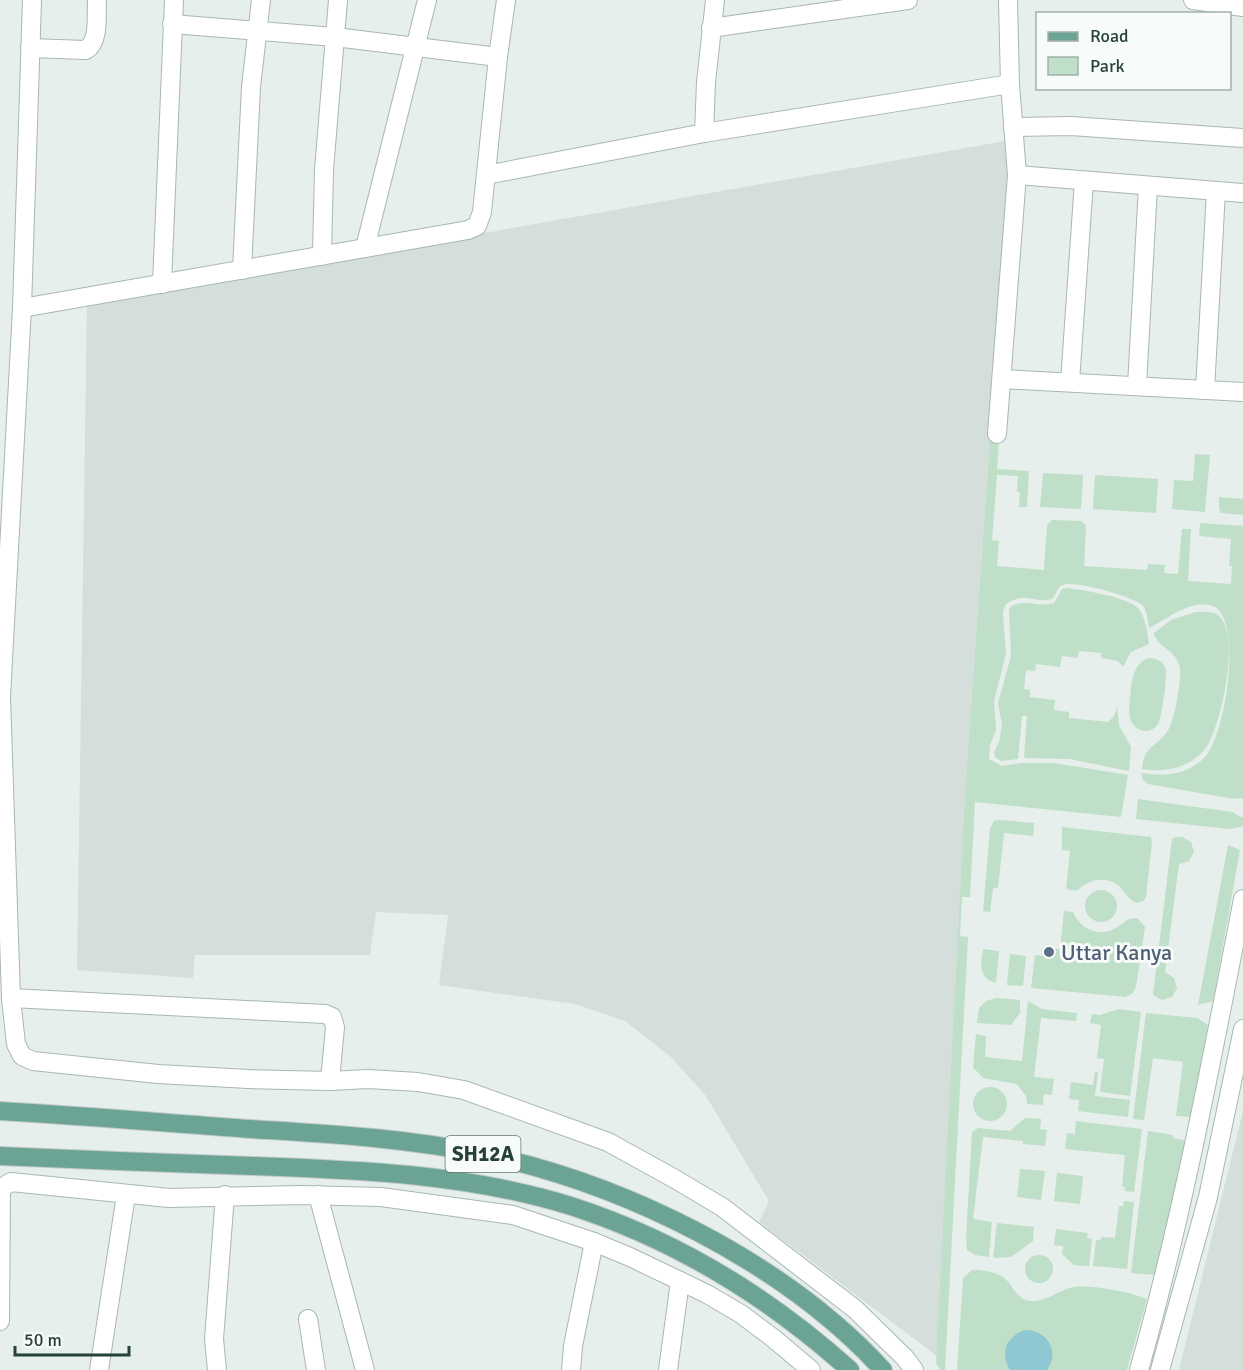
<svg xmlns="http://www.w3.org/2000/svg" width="1243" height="1370" viewBox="0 0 1243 1370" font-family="Signika,sans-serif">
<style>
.built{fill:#d4deda}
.green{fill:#bfdfc8}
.water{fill:#8fc7d2}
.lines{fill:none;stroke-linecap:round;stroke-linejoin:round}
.minor-casing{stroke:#a8b7b2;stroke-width:20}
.major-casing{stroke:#c2cac8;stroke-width:20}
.minor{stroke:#fff;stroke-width:18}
.major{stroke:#6ba395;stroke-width:18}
.service-dot{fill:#5c6f8a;stroke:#f7fbf9;stroke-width:2}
.labels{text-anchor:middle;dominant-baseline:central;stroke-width:6;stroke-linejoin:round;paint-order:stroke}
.shield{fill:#f7fbf9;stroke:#647973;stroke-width:1.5}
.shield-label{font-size:21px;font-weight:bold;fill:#254139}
.service-label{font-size:22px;fill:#4e5e75;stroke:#f7fbf9;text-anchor:start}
</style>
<rect width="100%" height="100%" fill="#e6efeb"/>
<g class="built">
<polygon points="1011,140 965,793 937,1356 759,1222 769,1201 706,1096 671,1057 625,1021 575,1004 439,985 448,915 376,912 370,955 195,955 193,978 77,970 87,303"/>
<polygon points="1243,1111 1243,1370 1179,1370"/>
</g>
<g class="green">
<path d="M 990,439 L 999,439 L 997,469 L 1029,471 L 1027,507 L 1019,507 L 1020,492 L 1017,492 L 1018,476 L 997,475 L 992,540 L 999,541 L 997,566 L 1044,570 L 1047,525 L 1052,520 L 1081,521 L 1086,525 L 1084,566 L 1147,570 L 1148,564 L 1165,565 L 1164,573 L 1178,574 L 1182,529 L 1191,529 L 1188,581 L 1231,584 L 1232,566 L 1229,566 L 1231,539 L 1199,536 L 1200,523 L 1243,526 L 1243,798 L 1234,799 L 1148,784 L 1143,780 L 1141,773 C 1163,776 1184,776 1202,760 C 1227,739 1243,617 1213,606 C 1189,599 1168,619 1149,628 C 1148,621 1147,611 1143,606 C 1135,597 1074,580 1063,585 C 1057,587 1056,595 1052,599 C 1032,604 1026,590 1005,605 L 1003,613 L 1006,654 L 994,701 L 996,730 L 990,745 L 989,759 L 1002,766 L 1021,763 L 1054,763 L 1128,775 L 1121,817 L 975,802 L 970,897 L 962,897 L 960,936 L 968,937 L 945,1370 L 940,1370 L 936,1363 L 965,793 Z"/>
<polygon points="1195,454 1210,455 1205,512 1172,509 1174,480 1193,481"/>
<polygon points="1043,473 1083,475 1081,509 1040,507"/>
<polygon points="1095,475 1158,479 1156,513 1093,509"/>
<polygon points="1219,497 1243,499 1243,515 1221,513 1219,509"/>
<path d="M 1067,588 C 1083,590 1127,597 1138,608 C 1145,615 1148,635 1149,644 L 1131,652 L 1123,667 L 1118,661 L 1101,658 L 1101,653 L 1079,651 L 1078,658 L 1062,656 L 1060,667 L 1036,664 L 1035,671 L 1026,670 L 1024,689 L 1030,690 L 1030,697 L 1055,700 L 1054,710 L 1069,712 L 1069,718 L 1108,722 L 1114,716 L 1117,707 L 1119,725 L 1131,747 L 1129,771 L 1069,759 L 1024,758 L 1027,716 L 1022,716 L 1018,759 L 1001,761 L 995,757 L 994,752 L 999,742 L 1002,725 L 998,703 L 1011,656 L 1009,608 C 1023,597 1039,608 1054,603 L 1062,589 Z"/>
<path d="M 1196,612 C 1203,612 1213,610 1219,616 C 1241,635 1221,728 1205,749 C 1189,768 1165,773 1142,769 C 1144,746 1155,748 1167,732 C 1175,721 1181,683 1180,669 C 1178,650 1157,648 1154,633 L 1171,620 Z"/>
<path d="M 1149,658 C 1156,658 1162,661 1165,667 C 1168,674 1162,717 1158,724 C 1147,739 1129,728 1129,712 C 1131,695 1129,663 1149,658 Z"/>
<polygon points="1138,799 1232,812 1243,818 1243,826 1230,829 1136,819"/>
<polygon points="1000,820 1034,823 1033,836 1004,833 998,888 993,888 990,912 983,911 990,828 994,821"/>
<path d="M 1062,827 L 1151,837 L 1152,842 L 1146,897 L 1143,901 L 1137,903 C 1127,899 1127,894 1120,887 C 1107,875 1088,879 1077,891 L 1066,889 L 1070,851 L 1062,850 Z"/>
<polygon points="1176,837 1182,837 1191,842 1194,852 1189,861 1179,864 1165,972 1174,978 1177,988 1172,997 1162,1000 1153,995 1172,839"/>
<polygon points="1228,845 1240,850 1213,1001 1198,1005"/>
<circle cx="1101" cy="906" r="16"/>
<path d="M 1064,911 L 1073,912 C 1080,929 1099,938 1116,928 C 1124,923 1126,918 1137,918 L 1145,927 L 1136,987 L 1132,994 L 1125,997 L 1031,988 L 1035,955 L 1046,956 L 1048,948 L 1060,949 Z"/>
<path d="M 983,949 L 999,951 L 996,983 C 978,978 981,964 983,949 Z"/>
<polygon points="1010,954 1026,956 1023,986 1007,985"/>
<polygon points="996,998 1020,1000 1020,1013 1011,1025 977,1023 979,1008 986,1001"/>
<polygon points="1028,1001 1042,1009 1077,1013 1076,1021 1041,1018 1034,1077 1054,1079 1052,1095 1044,1094 1043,1105 1027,1104 1026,1096 1017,1084 983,1078 973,1067 976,1034 986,1036 985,1057 1022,1061"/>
<polygon points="1119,1009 1141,1012 1130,1096 1100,1092 1104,1059 1097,1058 1101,1025 1090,1023 1092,1014 1100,1015"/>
<polygon points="1146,1013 1197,1018 1208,1025 1191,1117 1176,1116 1183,1062 1153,1058 1144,1120 1133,1119"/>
<polygon points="1095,1072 1098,1072 1095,1096 1130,1100 1128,1117 1078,1111 1079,1100 1069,1099 1071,1082 1093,1085"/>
<circle cx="990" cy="1104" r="17"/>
<polygon points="1025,1118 1041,1119 1040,1129 1047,1130 1045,1146 1023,1144 1023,1141 983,1137 973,1219 992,1222 989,1257 975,1255 967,1250 966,1238 972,1132 978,1128 1010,1131"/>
<polygon points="1076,1121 1142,1129 1134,1192 1125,1191 1125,1187 1122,1186 1125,1155 1065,1149 1067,1133 1075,1134"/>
<polygon points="1148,1131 1173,1135 1173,1138 1187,1141 1155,1275 1131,1273"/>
<polygon points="1020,1169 1045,1171 1041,1200 1017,1197"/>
<polygon points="1057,1173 1083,1176 1080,1204 1054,1201"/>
<polygon points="1124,1201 1134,1202 1127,1269 1093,1266 1096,1240 1101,1240 1101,1237 1115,1238 1119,1206 1123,1206"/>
<polygon points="997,1223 1034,1227 1033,1241 1011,1257 993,1258"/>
<polygon points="1056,1229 1088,1233 1087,1238 1092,1239 1089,1266 1074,1265 1062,1254 1063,1246 1054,1245"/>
<circle cx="1039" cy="1269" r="14"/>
<path d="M 972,1270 C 982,1270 994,1271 1003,1277 C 1014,1285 1015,1299 1030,1301 C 1045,1302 1056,1292 1069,1288 C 1089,1283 1128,1292 1147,1299 L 1127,1370 L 957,1370 L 963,1278 Z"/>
</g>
<path class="water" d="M 1026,1330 C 1048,1331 1060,1352 1047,1370 L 1010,1370 C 999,1353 1007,1335 1026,1330 Z"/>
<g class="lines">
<defs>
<g id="minor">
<polyline points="32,0 22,308 1,697 11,998 16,1044 22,1056 33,1061 158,1074 248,1079 330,1081 368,1079 418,1082 464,1090 608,1142 675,1179 722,1207 855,1309 905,1358 914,1370"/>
<polyline points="1193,0 1243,7"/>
<polyline points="172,24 335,37 498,57"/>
<polyline points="711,28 908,0"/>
<path d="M 30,48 L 86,50 C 100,41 96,15 97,0"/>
<polyline points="1013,127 1071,126 1243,138"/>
<polyline points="704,133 706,82 715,0"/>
<polyline points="486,175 704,133 1010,84"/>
<polyline points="1017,175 1243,193"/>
<polyline points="365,248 427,0"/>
<polyline points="322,256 324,170 338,0"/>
<polyline points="242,270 251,87 261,0"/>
<polyline points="162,284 174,0"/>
<polyline points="22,308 468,230 477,226 482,212 498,57 506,0"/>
<polyline points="1002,379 1243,392"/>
<polyline points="1070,382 1084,181"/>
<polyline points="1137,386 1148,186"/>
<polyline points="1205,390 1216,191"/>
<polyline points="997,434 1017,175 1010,84 1008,0"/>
<polyline points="11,998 325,1014 332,1017 335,1027 330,1081"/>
<polyline points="318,1195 365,1370"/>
<polyline points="308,1319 316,1370"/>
<polyline points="0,1321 1,1192 3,1187 11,1182 169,1198 302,1195 381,1197 513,1215 594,1242 630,1257 707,1294 741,1314 773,1338 811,1370"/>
<polyline points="99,1370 126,1195"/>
<polyline points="217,1370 214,1339 225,1195"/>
<polyline points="571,1370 573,1346 594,1242"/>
<polyline points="668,1370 680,1281"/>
<path d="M 1139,1370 C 1183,1215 1212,1057 1243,899"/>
<polyline points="1160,1370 1208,1197 1243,1029"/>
</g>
<g id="major">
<path d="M 0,1111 C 84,1116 168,1123 251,1129 C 329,1134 407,1138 483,1154 C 625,1184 784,1262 883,1370"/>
<path d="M 0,1156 C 84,1160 169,1163 253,1166 C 360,1170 468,1174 571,1206 C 676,1240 769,1297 850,1370"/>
</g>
</defs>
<use href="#minor" class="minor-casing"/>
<use href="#major" class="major-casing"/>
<use href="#minor" class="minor"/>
<use href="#major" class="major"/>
</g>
<circle class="service-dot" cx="1049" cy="952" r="6"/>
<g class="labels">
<rect class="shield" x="445.5" y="1136" width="75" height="36" rx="4.5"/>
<g class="shield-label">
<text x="483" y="1154">SH12A</text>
</g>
<g class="service-label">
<text x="1061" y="952">Uttar Kanya</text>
</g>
</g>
<rect x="1036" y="12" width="195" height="78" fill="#f7fbf9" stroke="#a3b1ac" stroke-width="1.5"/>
<rect x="1048" y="32" width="30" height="9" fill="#6ba395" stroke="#a3b1ac" stroke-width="1.5"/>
<text x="1090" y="42" font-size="18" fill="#254139">Road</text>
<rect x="1048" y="57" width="30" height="18" fill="#bfdfc8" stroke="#a3b1ac" stroke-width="1.5"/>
<text x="1090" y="72" font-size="18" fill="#254139">Park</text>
<path d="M15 1346v9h114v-9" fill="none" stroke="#254139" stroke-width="3"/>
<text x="24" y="1346" font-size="18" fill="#254139" stroke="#f7fbf9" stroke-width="4.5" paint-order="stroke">50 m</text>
</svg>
